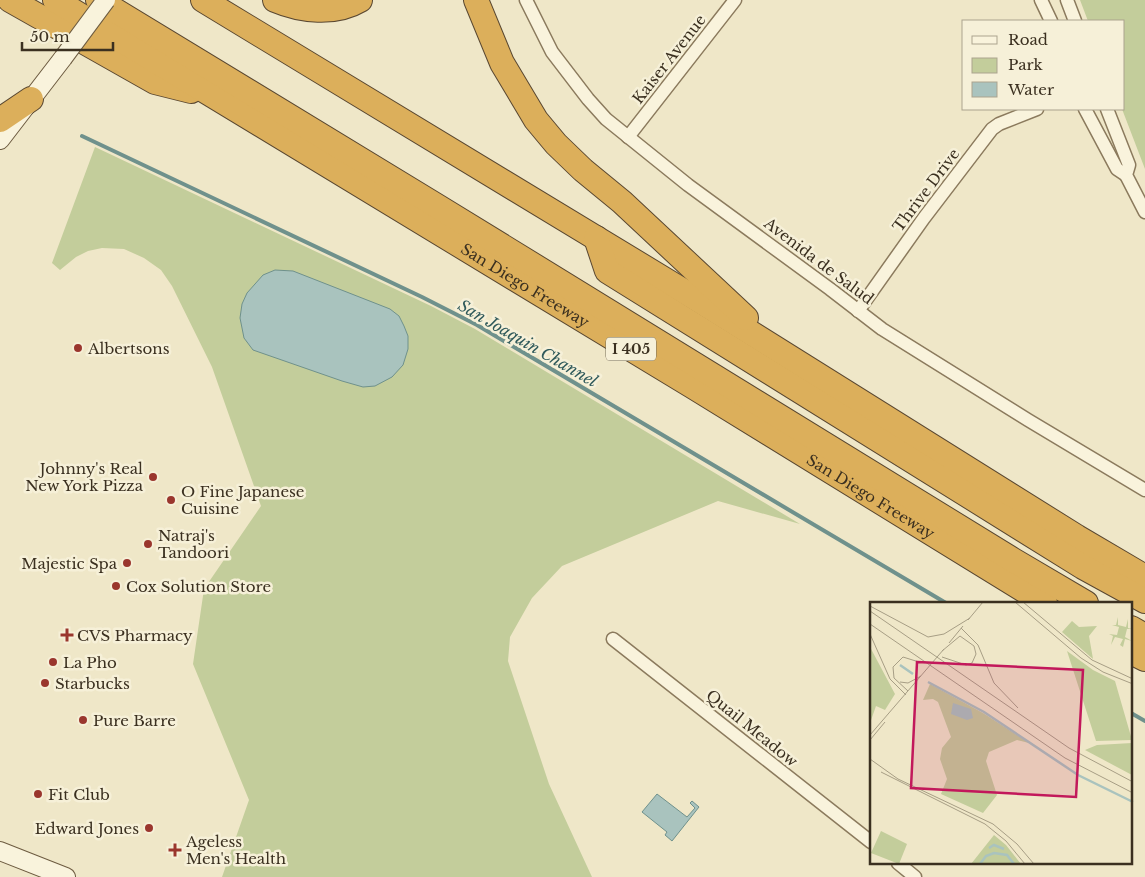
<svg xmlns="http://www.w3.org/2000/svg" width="1145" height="877" viewBox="0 0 1145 877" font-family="'Libre Baskerville',serif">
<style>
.green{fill:#c3cd9b}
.water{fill:#a9c3be;stroke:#6f918c}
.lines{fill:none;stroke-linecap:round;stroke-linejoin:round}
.stream{stroke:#6f918c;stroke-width:4}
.street-casing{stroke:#8b7a5d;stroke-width:15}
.secondary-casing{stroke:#6d5b40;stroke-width:20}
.highway-casing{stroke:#594731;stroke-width:26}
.street{stroke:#f9f3dc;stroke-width:12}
.secondary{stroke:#f9f3dc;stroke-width:18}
.highway{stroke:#dcaf5b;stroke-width:24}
.secondary-bridge-casing{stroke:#6d5b40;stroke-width:20;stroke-linecap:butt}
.secondary-bridge{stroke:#f9f3dc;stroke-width:18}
.poi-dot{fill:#9a362d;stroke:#f6f0d8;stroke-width:2}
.labels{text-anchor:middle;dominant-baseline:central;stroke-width:5;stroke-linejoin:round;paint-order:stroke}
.shield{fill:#f6f0d8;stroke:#736a57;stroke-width:1}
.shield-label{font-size:14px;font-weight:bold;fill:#3b3020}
.street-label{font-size:15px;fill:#3b3020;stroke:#f6f0d8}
.poi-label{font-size:15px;fill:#3b3020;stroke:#f6f0d8;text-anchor:start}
.water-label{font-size:16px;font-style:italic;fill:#305a5b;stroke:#f6f0d8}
.inset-river{fill:none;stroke:#a9c3be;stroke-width:2.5}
.inset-road{fill:none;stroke:#a79e85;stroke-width:1}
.view{fill:#c2185b;fill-opacity:0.15;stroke:#c2185b;stroke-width:2.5}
.inset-edge{fill:none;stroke:#3b3020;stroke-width:2.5}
</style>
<rect width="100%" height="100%" fill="#efe7c8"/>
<g class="green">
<polygon points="1080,0 1145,0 1145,169 1122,109 1124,109 1124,21 1088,21"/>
<polygon points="95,147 431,306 475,329 800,524 718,501 562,566 532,598 510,637 508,661 549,784 592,877 222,877 249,800 193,664 204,589 261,506 212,367 172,286 161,270 144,258 124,249 102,248 88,251 76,257 60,270 52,263"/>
</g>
<g class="water">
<polygon points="275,270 293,271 390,309 399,316 404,326 408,336 408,349 403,365 392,377 375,386 363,387 342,381 253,350 244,338 240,318 242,304 247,293 263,275"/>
<polygon points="657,794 687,817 695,808 690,803 692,801 699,807 672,841 665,835 667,832 642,812"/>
</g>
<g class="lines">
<g class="stream">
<polyline points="82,136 422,297 477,325 946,603"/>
<polyline points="1131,713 1145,721"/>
</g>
<defs>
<g id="street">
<polyline points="526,0 552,52 588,99 606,119 688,185 830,289 882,329 1028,420 1145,490"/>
<polyline points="1041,0 1051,21"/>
<polyline points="1067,0 1075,21"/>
<polyline points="1085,109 1117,169 1126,175"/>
<polyline points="1107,109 1129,165 1126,175 1145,212"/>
<polyline points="628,137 735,0"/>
<polyline points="858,311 924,218 992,129 999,124 1037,109"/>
<polyline points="613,639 871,842"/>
<polyline points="898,863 915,877"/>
</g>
<g id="secondary">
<polyline points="0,140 63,58"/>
<polyline points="0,851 66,877"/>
</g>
<g id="highway">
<polyline points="10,0 155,82 191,91"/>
<path id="s1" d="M 55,0 L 692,386 L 1045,603"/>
<polyline points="98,0 437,206 1013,560 1086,603"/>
<polyline points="203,0 695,298 1077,537 1145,577"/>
<path d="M 275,0 C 301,11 335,15 360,0"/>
<polyline points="476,0 502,63 536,120 556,144 583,170 622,202 746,318"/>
<polyline points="0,120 31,99"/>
<polyline points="596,238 607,271 1083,567 1145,601"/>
<polyline points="1131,628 1145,636"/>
<polyline points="1131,652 1145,659"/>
</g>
</defs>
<use href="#street" class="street-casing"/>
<use href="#secondary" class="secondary-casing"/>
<use href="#highway" class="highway-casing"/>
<use href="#street" class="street"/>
<use href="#secondary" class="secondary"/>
<use href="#highway" class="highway"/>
<defs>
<polyline id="secondary-bridge" points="63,58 106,0"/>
</defs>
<use href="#secondary-bridge" class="secondary-bridge-casing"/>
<use href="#secondary-bridge" class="secondary-bridge"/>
</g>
<g class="poi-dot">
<circle cx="78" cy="348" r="5"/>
<circle cx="153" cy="477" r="5"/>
<circle cx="171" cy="500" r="5"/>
<circle cx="148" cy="544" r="5"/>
<circle cx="127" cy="563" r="5"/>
<circle cx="116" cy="586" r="5"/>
<path d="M64.5 627.5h5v5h5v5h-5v5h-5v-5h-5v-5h5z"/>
<circle cx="53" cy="662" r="5"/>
<circle cx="45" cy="683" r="5"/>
<circle cx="83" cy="720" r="5"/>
<circle cx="38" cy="794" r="5"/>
<circle cx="149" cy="828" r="5"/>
<path d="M172.5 842.5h5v5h5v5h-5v5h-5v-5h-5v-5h5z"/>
</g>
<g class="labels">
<rect class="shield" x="606" y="337.5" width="50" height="23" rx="4"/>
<g class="shield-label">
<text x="631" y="349">I 405</text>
</g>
<g class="street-label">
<text transform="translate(669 59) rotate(-52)">Kaiser Avenue</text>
<text transform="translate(926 190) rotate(-53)">Thrive Drive</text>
<text transform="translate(819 261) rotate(37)">Avenida de Salud</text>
<text stroke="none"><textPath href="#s1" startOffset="550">San Diego Freeway</textPath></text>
<text stroke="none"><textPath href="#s1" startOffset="955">San Diego Freeway</textPath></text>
<text transform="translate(752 728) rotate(39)">Quail Meadow</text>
</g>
<g class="poi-label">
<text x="88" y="348">Albertsons</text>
<text x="143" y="468" text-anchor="end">Johnny's Real<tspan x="143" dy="17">New York Pizza</tspan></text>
<text x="181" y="491">O Fine Japanese<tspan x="181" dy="17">Cuisine</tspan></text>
<text x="158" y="535">Natraj's<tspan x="158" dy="17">Tandoori</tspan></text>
<text x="117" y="563" text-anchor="end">Majestic Spa</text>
<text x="126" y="586">Cox Solution Store</text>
<text x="77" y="635">CVS Pharmacy</text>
<text x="63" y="662">La Pho</text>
<text x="55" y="683">Starbucks</text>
<text x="93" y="720">Pure Barre</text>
<text x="48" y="794">Fit Club</text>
<text x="139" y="828" text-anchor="end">Edward Jones</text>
<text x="186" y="841">Ageless<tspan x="186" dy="17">Men's Health</tspan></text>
</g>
<g class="water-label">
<text transform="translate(528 343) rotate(30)">San Joaquin Channel</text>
</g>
</g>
<g transform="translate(870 602)">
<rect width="262" height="262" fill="#efe7c8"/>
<path d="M 248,15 L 248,23 L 256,25 L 258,17 L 258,26 L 262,27 L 257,27 L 255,35 L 262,39 L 255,37 L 253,45 L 250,43 L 253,37 L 245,35 L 241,43 L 243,34 L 239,32 L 247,33 L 249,25 L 242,23 L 246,23 ZM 202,19 L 209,25 L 227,24 L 219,34 L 223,57 L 192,30 ZM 0,45 L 25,92 L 15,108 L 6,104 L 0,121 ZM 197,49 L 223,68 L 245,79 L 262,138 L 226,139 ZM 60,82 L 113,111 L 159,141 L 147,138 L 119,150 L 116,159 L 127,193 L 113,211 L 71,192 L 77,177 L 70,157 L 72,146 L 81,135 L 68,100 L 63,97 L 53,98 ZM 262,141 L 262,173 L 215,148 L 227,143 ZM 11,229 L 37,242 L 29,262 L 1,251 ZM 124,233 L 136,243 L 151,262 L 101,262 Z" fill="#c3cd9b"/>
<path d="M 83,101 L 101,107 L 103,116 L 97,118 L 81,112 Z" fill="#a9c3be"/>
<path class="inset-river" d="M 30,63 L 43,72M 58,80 L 114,110 L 208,173 L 263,200M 119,246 L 124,243 L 134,247M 110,262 L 116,254 L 124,251 L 137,253 L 144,262"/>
<path class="inset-road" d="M 145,0 L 211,56 L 233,70 L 263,82M 153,0 L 222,58 L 263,77M 0,4 L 58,35 L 74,32 L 100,16M 0,9 L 199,146 L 263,180M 98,18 L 113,0M 0,22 L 195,156 L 263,191M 91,26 L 108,43 L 124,81 L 148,106M 0,32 L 20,77 L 36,93M 79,41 L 93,24M 72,55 L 96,63 L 102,61 L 106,52 L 104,44 L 90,34 L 72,49M 30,80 L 38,81 L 51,74M 38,89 L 24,76 L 23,65 L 33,55 L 49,60M 0,133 L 74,47M 0,138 L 15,120M 0,157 L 28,177 L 123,222 L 147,242 L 164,262M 11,170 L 115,222 L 136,239 L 155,262"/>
<path class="view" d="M 47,60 L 213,68 L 206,195 L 41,186 Z"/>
<rect width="262" height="262" class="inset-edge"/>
</g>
<rect x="962" y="20" width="162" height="90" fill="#f6f0d8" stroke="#aba38e"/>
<rect x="972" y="36" width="25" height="8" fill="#f9f3dc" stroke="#aba38e"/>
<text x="1008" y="45" font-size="15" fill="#3b3020">Road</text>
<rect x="972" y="58" width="25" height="15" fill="#c3cd9b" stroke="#aba38e"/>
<text x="1008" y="70" font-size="15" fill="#3b3020">Park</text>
<rect x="972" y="82" width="25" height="15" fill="#a9c3be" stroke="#aba38e"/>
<text x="1008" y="95" font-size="15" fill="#3b3020">Water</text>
<path d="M22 42v8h91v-8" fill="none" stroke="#3b3020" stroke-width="2.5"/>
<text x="30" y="42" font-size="15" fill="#3b3020" stroke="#f6f0d8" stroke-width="4" paint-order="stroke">50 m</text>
</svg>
